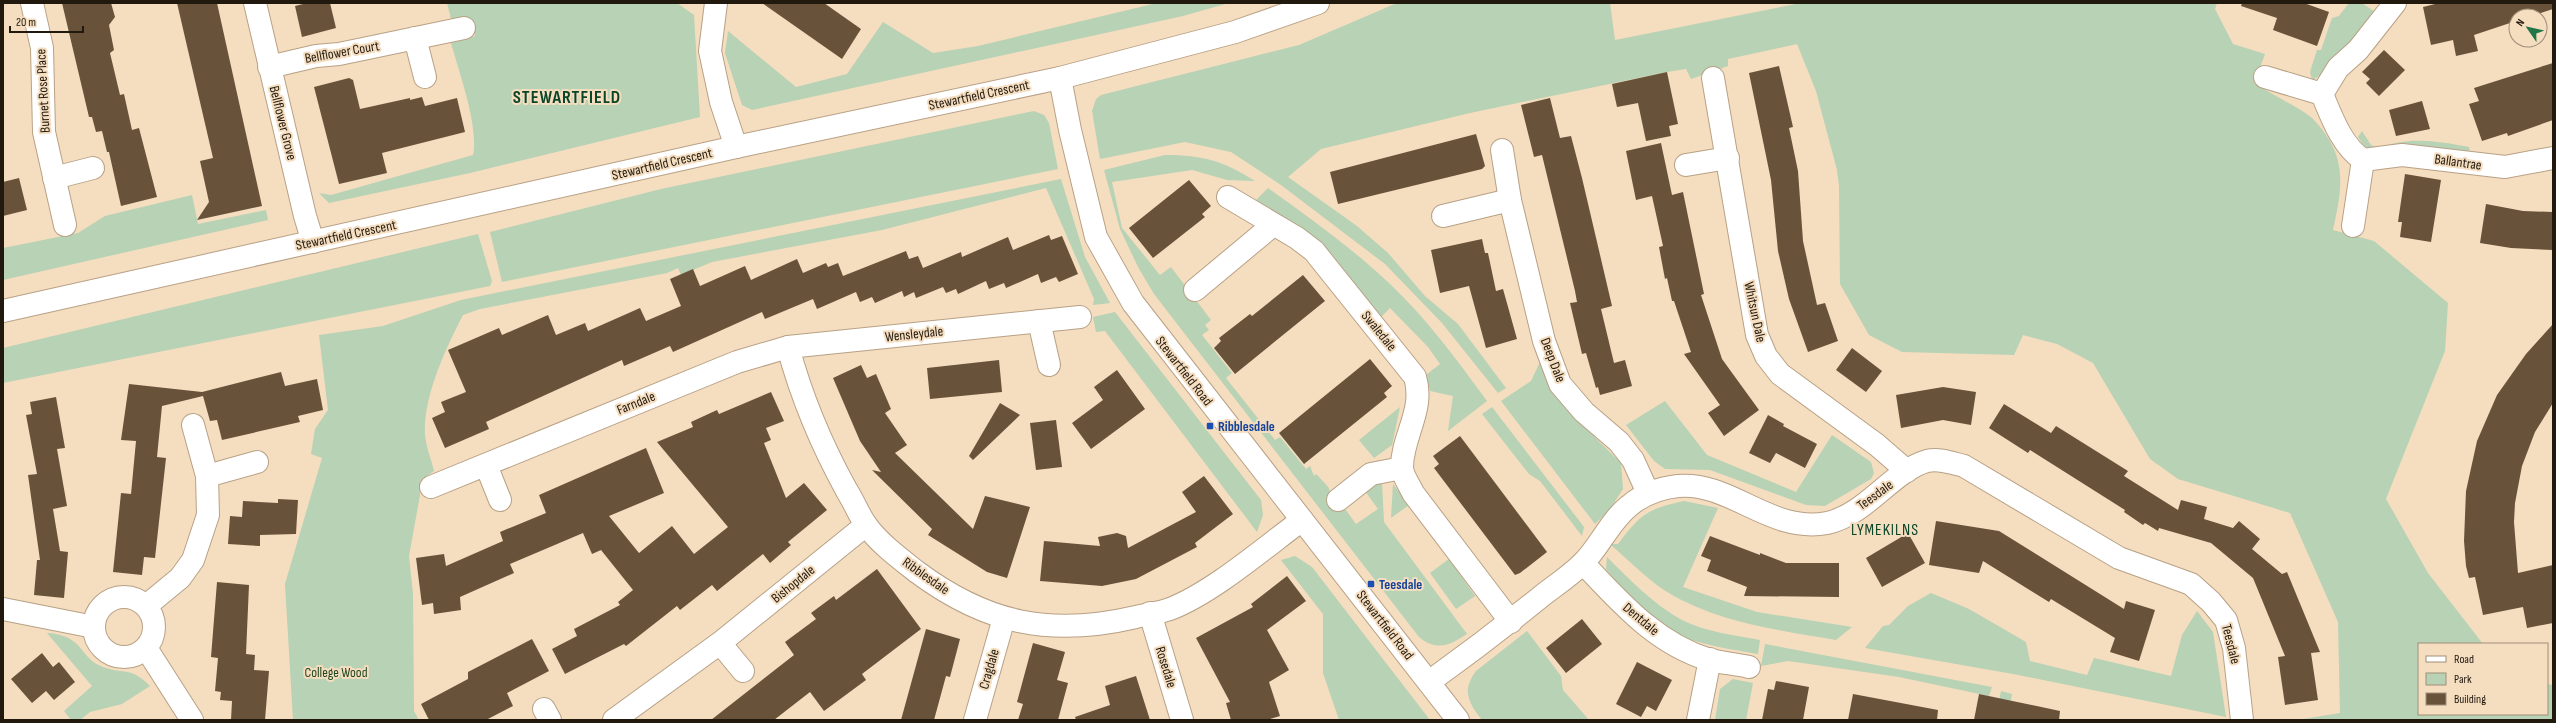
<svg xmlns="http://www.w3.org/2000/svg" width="2556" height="723" viewBox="0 0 2556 723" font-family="'Sofia Sans Condensed',sans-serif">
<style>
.green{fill:#b7d2b4}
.building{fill:#68533a}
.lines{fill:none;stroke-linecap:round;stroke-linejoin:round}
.minor-casing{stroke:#b8a185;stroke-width:24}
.minor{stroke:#fff;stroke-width:22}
.transit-dot{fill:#1a4fb4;stroke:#f5ddc0;stroke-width:1.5}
.labels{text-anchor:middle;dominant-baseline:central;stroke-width:4;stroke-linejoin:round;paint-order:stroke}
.street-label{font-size:14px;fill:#21190e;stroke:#f5ddc0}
.transit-label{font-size:14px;font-weight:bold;fill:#164399;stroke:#f5ddc0;text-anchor:start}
.park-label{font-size:14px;fill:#20481e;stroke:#f5ddc0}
.quarter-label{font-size:16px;letter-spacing:1px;fill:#094526;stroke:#f5ddc0}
.district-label{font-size:18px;font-weight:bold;letter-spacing:1px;fill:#094526;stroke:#f5ddc0}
</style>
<rect width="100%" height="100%" fill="#f5ddc0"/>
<g class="green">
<path d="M 447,3 L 677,3 L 694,15 L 700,117 L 470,173 L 329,203 L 319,193 L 331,195 L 473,155 C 479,127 459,72 451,43 L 475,36 L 470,18 L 452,23 Z"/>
<polygon points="1157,3 1229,3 1183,16 752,110 742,105 725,53 728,31 796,87 847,74 883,22 933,53 978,46"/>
<path d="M 1397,3 L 1610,3 L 1615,40 L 1801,3 L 2217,3 L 2215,9 L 2233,44 L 2265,54 L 2254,83 C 2267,92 2302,109 2312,118 C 2348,155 2343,184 2333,230 L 2374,241 L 2448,303 L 2445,351 L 2386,499 L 2428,573 L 2483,644 L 2419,644 L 2419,714 L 2547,714 L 2547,684 L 2553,685 L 2553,720 L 2297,720 L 2340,713 L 2338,622 L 2290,513 L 2178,479 L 2150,459 L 2093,363 L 2057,344 L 2023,335 L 2014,355 L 1902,352 L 1869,335 L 1840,284 L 1839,186 L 1837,170 L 1816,91 L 1797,44 L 1728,59 L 1728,66 L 1691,79 L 1686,69 L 1667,72 L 1470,113 L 1321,149 L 1288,177 L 1357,226 L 1388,253 L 1425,296 L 1458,324 L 1506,388 L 1498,393 L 1442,323 L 1385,264 L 1281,185 L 1231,152 L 1185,142 L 1100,159 L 1092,111 L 1096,99 L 1101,95 L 1299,45 Z"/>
<polygon points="2349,3 2362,3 2378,14 2323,74 2312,80 2310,72 2317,50 2321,50 2332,18 2339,16"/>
<polygon points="1034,111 1044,115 1049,123 1058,169 502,282 490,232 661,189"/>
<path d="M 2362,131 L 2371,145 L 2379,148 C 2408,136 2438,141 2469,147 L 2471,157 L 2374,151 L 2364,146 L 2358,137 Z"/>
<path d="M 1165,155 C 1202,155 1224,161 1255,181 L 1227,180 L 1192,170 L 1112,182 L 1122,228 L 1160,275 L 1171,267 L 1211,320 L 1205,325 L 1209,330 L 1202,335 L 1232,373 L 1226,378 L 1275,440 L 1280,437 L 1306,469 L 1310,466 L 1314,476 L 1316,474 C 1320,478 1324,482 1328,487 C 1333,495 1332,507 1345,509 L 1356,524 L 1378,509 L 1365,491 L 1382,482 L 1384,522 L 1467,634 C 1450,645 1437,652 1419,637 L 1154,294 L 1138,267 L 1120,229 L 1104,170 Z"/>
<path d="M 1061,179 L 1085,257 L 1110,303 L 1093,305 L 1094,299 L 1046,188 L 882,230 L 712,262 L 681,275 L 678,268 L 667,273 L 480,309 L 463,315 C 446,348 423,396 425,435 C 426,446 431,459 434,471 L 420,481 L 420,495 L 409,556 L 413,594 L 414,711 L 419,720 L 293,720 L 285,584 L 322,458 L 311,454 L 315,429 L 328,410 L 319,335 L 383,326 L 461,300 Z"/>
<path d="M 1268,188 C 1310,218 1352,248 1390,284 C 1427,319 1457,360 1487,401 L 1448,431 L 1453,396 L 1430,391 L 1426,375 L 1440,364 L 1428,347 L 1390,308 L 1381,317 L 1331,253 L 1318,240 L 1256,200 Z"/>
<polygon points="192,195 198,224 266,210 268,220 3,280 3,248 78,233 105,216"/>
<polygon points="478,234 492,281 490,286 3,383 3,348"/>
<polygon points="1115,312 1261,500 1263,515 1257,532 1105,331 1096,332 1093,317"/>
<polygon points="1540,362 1551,387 1565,408 1621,463 1623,489 1610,509 1595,524 1501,401 1531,381"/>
<polygon points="1665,401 1707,455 1796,492 1832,435 1871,462 1874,473 1871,479 1825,506 1806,505 1710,470 1665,469 1654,461 1626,425"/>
<polygon points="1400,407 1392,445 1374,458 1359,440"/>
<polygon points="1492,407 1584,527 1582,536 1540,481 1529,474 1482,414"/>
<polygon points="1393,484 1409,505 1391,518"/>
<path d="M 1684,501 L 1718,508 L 1683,587 L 1757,612 L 1852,627 L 1836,640 C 1778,630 1712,622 1661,588 C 1643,575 1627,559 1610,544 L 1618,544 C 1641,514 1647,509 1684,501 Z"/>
<polygon points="1295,556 1312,567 1430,720 1339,720 1323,673 1323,614 1281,560"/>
<path d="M 1607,557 C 1630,580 1653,604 1682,620 C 1705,632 1735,635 1760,640 L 1758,654 C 1730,649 1701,645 1674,634 C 1650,624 1623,589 1606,569 Z"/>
<polygon points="1449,559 1475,596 1456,609 1430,573"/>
<polygon points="1931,593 1969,609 2026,642 2030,661 2087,675 2094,658 2171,676 2182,635 2197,611 2213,632 2226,717 2013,674 1865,648 1883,626 1889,625 1908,606"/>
<path d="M 1527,631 L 1561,676 L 1563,690 L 1589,720 L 1482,720 C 1469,703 1461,691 1476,671 Z"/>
<path d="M 47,633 C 85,635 79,659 103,667 C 125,675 130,666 150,686 L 122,704 L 90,712 L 80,720 L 71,720 L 64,711 L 92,686 Z"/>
<polygon points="1765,644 1992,687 1989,696 1899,677 1788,661 1761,666"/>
<polygon points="1733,679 1753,683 1746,720 1715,720 1720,689"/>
<polygon points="2001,691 2012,694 2007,720 1995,720"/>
</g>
<g class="building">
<polygon points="62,3 111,3 115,17 109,25 114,50 110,53 120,95 124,94 132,130 139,128 157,197 121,206 109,152 107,152 102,131 96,132 92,117 89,117"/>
<polygon points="177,3 217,3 262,206 197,220 209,202 200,161 213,158"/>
<polygon points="307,3 330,3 336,28 302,37 295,6"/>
<polygon points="762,3 824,3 861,29 842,59"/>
<polygon points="2242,3 2304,3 2329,12 2317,46 2273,30 2277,18 2241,6"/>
<polygon points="2439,3 2553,3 2553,9 2532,16 2516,16 2516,21 2474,35 2478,51 2456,56 2453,40 2431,45 2423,7"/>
<polygon points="2384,50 2405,70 2379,96 2366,83 2370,79 2362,72"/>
<polygon points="2553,63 2553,120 2508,136 2507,133 2482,141 2469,104 2479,101 2474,88"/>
<polygon points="1779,66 1793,127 1789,128 1798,171 1803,241 1817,305 1825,303 1838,341 1808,352 1789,299 1778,251 1771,180 1749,73"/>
<polygon points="1667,72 1678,124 1669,126 1671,136 1646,141 1638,103 1617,107 1612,84"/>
<polygon points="349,78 353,80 360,109 410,98 410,100 422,97 425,106 457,98 465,132 382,153 387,173 339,184 314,87"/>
<polygon points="1550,98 1560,138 1571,136 1582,178 1612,306 1601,309 1614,363 1625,360 1632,386 1600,395 1598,387 1596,388 1586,353 1582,354 1570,303 1577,302 1575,291 1542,155 1534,157 1521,105"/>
<polygon points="2422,101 2430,129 2396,136 2389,110"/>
<polygon points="1476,134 1485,166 1482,169 1338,204 1330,172"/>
<polygon points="1661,143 1672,195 1683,192 1704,294 1701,295 1722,359 1759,410 1724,436 1708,413 1720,405 1684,354 1691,352 1674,301 1672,301 1667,278 1665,279 1659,247 1663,246 1652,196 1636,200 1626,151"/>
<polygon points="2405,174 2441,180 2431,242 2400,237 2402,222 2398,222"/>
<polygon points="19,178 27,210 3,216 3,182"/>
<polygon points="1189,180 1211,206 1202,214 1205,217 1153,258 1129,228"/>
<polygon points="2486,204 2523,211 2553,212 2553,250 2511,248 2480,243"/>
<polygon points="1049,235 1051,240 1062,236 1078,274 1059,282 1056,277 1041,283 1038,274 1006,288 1004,283 989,289 986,281 958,294 956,289 946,293 943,287 916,298 914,292 904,297 902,291 875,303 872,297 860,302 856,292 817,309 813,299 765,319 762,312 673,352 670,346 624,366 622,360 486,422 489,429 445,448 432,418 445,412 441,402 466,392 448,350 499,328 502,335 548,315 556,335 585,323 588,331 640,308 646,321 681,306 670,279 693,269 700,286 745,266 751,280 797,259 803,273 826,263 828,267 838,263 843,276 906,251 909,259 918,256 923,268 961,252 962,257 1008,237 1013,250"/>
<polygon points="1482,239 1485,253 1488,253 1496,291 1503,289 1517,339 1486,348 1469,286 1440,293 1431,250"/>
<polygon points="1303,275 1325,301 1235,374 1214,348 1221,341 1219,338 1250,314 1252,316"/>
<polygon points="2553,324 2553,403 2535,432 2522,466 2515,503 2514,522 2518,573 2553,565 2553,623 2527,628 2523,607 2483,615 2475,577 2469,578 2466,566 2464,541 2466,491 2477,441 2497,395 2526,354"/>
<polygon points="1852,348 1882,371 1866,392 1836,370"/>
<polygon points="1370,359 1392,386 1384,393 1387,397 1304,464 1279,433"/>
<polygon points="999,360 1002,392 930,399 927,368"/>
<polygon points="861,365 867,378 876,374 891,409 885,413 907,445 895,453 973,529 985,496 1030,507 1007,578 987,572 928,535 932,529 872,470 881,472 860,441 833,378"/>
<polygon points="1117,370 1145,409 1091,449 1072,423 1103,400 1094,387"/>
<polygon points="281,372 285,386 317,379 323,410 298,416 300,422 222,440 217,420 210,421 203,396 162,406 157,457 166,458 155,558 144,557 142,575 113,572 121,493 131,494 136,441 121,440 129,384 202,392"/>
<polygon points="1943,387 1976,392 1971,425 1943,420 1901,428 1896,395"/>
<polygon points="771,392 784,421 766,428 771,440 764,443 786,498 804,483 827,510 788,542 791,545 770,563 763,554 717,591 712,585 680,610 677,606 626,646 624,644 565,674 552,649 577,636 574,629 620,605 618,602 633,590 601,550 592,554 583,533 510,564 514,573 460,597 461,610 434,614 433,603 422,605 416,558 444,554 446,566 503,541 500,532 546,513 539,495 646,448 664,493 609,516 639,553 672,526 694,554 728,527 657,442 693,427 691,422 717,410 719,414"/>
<polygon points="56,397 65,448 57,449 67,506 53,509 60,551 68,552 64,598 34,595 37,560 40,560 28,475 37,474 26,415 32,414 30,402"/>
<polygon points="1000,403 1020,415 973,460 969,456"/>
<polygon points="2004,404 2051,433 2056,426 2128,471 2124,476 2178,510 2181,500 2207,507 2204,519 2233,528 2239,521 2260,539 2252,549 2282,574 2287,572 2320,652 2311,653 2318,700 2285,705 2278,657 2285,656 2253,578 2211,543 2159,528 2158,531 2145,523 2143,525 2124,512 2125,510 2030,450 2028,453 1989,428"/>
<polygon points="1768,415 1784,424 1783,426 1817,444 1805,468 1776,453 1770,463 1749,453"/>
<polygon points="1056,420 1062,467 1036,470 1030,423"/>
<polygon points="1460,436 1547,552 1520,573 1515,575 1434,468 1439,464 1433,456"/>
<polygon points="1204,476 1233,514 1195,543 1197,547 1136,579 1102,586 1040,581 1044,541 1100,546 1098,537 1117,533 1126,536 1128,548 1196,512 1182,492"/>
<polygon points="278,499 298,500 296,534 260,535 260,546 228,544 230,516 242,517 243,501 278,503"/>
<polygon points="1936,521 1999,531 2124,609 2126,601 2155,610 2139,661 2110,652 2115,638 2051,599 2049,602 1983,561 1979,573 1929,565"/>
<polygon points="1908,533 1925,563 1882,587 1866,558"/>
<polygon points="1710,536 1760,555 1760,553 1786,563 1839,563 1839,597 1744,596 1747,587 1707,571 1711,560 1701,556"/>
<polygon points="877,569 921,629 862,674 866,680 824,711 810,692 774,720 711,720 794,655 785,642 816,619 811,613 834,596 836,600"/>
<polygon points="1287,576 1306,601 1267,630 1289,670 1269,682 1280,716 1267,720 1231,720 1226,703 1230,702 1196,638 1253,607 1251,604"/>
<polygon points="217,582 249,585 246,654 255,655 254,670 269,671 265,720 231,720 232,701 220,700 221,692 215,691 218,658 211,657"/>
<polygon points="1582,619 1602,644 1566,673 1546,648"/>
<polygon points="926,629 960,639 950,677 946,676 934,720 901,720"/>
<polygon points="532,639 549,671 507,693 513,706 486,720 429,720 421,704 468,679 468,672"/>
<polygon points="1033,643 1065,652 1057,680 1068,683 1058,720 1018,720 1023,704 1017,702"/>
<polygon points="42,653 53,667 59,662 75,682 54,700 46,691 32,703 11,679"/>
<polygon points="1637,662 1672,680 1656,711 1647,706 1641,717 1616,704"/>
<polygon points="1136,676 1150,720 1076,720 1075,717 1110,705 1105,686"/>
<polygon points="1776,681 1809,687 1803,720 1762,720 1768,689 1774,690"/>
<polygon points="1853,694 1938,710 1937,720 1848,720"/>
<polygon points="1979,694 2060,711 2059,720 1974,720"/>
</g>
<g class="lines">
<defs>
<g id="minor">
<polyline points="32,3 42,48 44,132 65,225"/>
<polyline points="255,3 305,216 313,242"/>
<polyline points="716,3 710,51 721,102 736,147"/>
<path d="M 2395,3 L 2358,50 L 2338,68 L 2322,94 C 2332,118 2342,146 2363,160 L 2402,155 L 2505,167 L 2553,158"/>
<polyline points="415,38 425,77"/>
<polyline points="269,67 316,56 339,54 464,28"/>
<polyline points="2265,77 2322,94"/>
<polyline points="1060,78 1070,130 1096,237 1133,303 1458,720"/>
<polyline points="1713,78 1757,335 1766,356 1780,374 1877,445 1907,471"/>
<polyline points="1502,150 1510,200 1544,341 1560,384 1584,412 1619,442 1633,460 1648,493"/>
<polyline points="1686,165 1728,158"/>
<polyline points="54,178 93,168"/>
<path d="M 1228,197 L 1297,238 L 1314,251 L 1415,377 C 1425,410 1402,436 1402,467 C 1402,475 1410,486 1413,493 L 1511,622"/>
<polyline points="1443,216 1510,200"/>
<polyline points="2353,226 2363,160"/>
<polyline points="1195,290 1273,225"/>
<polyline points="3,311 736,147 1060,78 1235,32 1318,3"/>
<polyline points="1039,321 1049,365"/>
<path d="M 788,347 C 802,399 821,444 847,491 C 854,502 859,515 866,525 C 879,543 899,558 917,572 C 987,624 1051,637 1136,617 C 1147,614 1159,613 1170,609 C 1212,593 1264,548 1302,520"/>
<polyline points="486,465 500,500"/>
<polyline points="207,476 257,462"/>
<polyline points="431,487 737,362 788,347 1080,317"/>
<polyline points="1338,500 1371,474 1402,468"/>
<path d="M 1583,563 C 1620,602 1656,644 1710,660 C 1723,663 1736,664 1749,667"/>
<circle cx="124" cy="627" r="30"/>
<polyline points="146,606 180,578 193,560 208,515 207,476 193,425"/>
<polyline points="3,609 94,627"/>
<polyline points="1150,613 1182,720"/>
<polyline points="720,643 743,671"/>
<polyline points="146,648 192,720"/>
<path d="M 1429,682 C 1468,654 1506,625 1543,595 C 1556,585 1571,575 1583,563 C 1600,546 1610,521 1629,506 C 1643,494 1660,488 1678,486 C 1730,481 1771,534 1827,523 C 1866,515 1892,471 1927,461 C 1939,458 1952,463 1964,466 L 2119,558 L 2191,584 L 2211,602 L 2226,620 L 2234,648 L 2242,720"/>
<polyline points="544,709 550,720"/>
<polyline points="614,720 720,643 866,525"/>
<polyline points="975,720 1004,618"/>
<polyline points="1698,720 1710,659"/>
</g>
</defs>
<use href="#minor" class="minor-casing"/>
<use href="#minor" class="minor"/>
</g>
<g class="transit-dot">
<rect x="1206" y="422" width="8" height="8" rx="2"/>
<rect x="1367" y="580" width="8" height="8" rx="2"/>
</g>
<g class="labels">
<g class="street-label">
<text transform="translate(342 52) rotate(-10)">Bellflower Court</text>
<text transform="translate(43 91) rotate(-93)">Burnet Rose Place</text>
<text transform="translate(979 95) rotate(-12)">Stewartfield Crescent</text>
<text transform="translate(283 123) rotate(76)">Bellflower Grove</text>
<text transform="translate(2458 162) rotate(8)">Ballantrae</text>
<text transform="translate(662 164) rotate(-13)">Stewartfield Crescent</text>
<text transform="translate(346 235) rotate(-12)">Stewartfield Crescent</text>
<text transform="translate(1755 312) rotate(78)">Whitsun Dale</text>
<text transform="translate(1379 331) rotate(51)">Swaledale</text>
<text transform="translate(914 334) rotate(-6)">Wensleydale</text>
<text transform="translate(1553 360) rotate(69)">Deep Dale</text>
<text transform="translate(1184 371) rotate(52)">Stewartfield Road</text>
<text transform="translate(636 403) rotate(-22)">Farndale</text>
<text transform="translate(1875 495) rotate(-36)">Teesdale</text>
<text transform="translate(926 576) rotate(35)">Ribblesdale</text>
<text transform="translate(793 584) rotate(-39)">Bishopdale</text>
<text transform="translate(1641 619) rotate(40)">Dentdale</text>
<text transform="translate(1385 625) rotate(52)">Stewartfield Road</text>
<text transform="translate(2231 644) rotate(76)">Teesdale</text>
<text transform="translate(1166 667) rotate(73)">Rosedale</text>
<text transform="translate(989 669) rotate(-74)">Cragdale</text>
</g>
<g class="transit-label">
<text x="1218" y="426">Ribblesdale</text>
<text x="1379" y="584">Teesdale</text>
</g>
<g class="park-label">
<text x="336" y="672">College Wood</text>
</g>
<g class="quarter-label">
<text x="1885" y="530">LYMEKILNS</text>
</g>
<g class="district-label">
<text x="567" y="97">STEWARTFIELD</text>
</g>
</g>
<rect width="2556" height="723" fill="none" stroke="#21190e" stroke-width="8"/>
<rect x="2418" y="643" width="130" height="72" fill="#f5ddc0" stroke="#a08f79"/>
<rect x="2426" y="656" width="20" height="6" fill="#ffffff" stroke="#a08f79"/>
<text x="2454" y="663" font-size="12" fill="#21190e">Road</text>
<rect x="2426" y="673" width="20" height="12" fill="#b7d2b4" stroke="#a08f79"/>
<text x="2454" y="683" font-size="12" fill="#21190e">Park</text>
<rect x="2426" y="693" width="20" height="12" fill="#68533a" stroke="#a08f79"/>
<text x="2454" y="703" font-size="12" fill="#21190e">Building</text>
<g transform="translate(2528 28) rotate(304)"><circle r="19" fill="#f5ddc0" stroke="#a08f79"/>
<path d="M0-3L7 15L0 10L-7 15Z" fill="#227547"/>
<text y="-6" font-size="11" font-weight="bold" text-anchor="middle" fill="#21190e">N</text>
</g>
<path d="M10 26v6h73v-6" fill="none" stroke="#21190e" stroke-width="2"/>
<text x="16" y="26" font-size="12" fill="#21190e" stroke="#f5ddc0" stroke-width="3" paint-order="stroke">20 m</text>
</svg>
